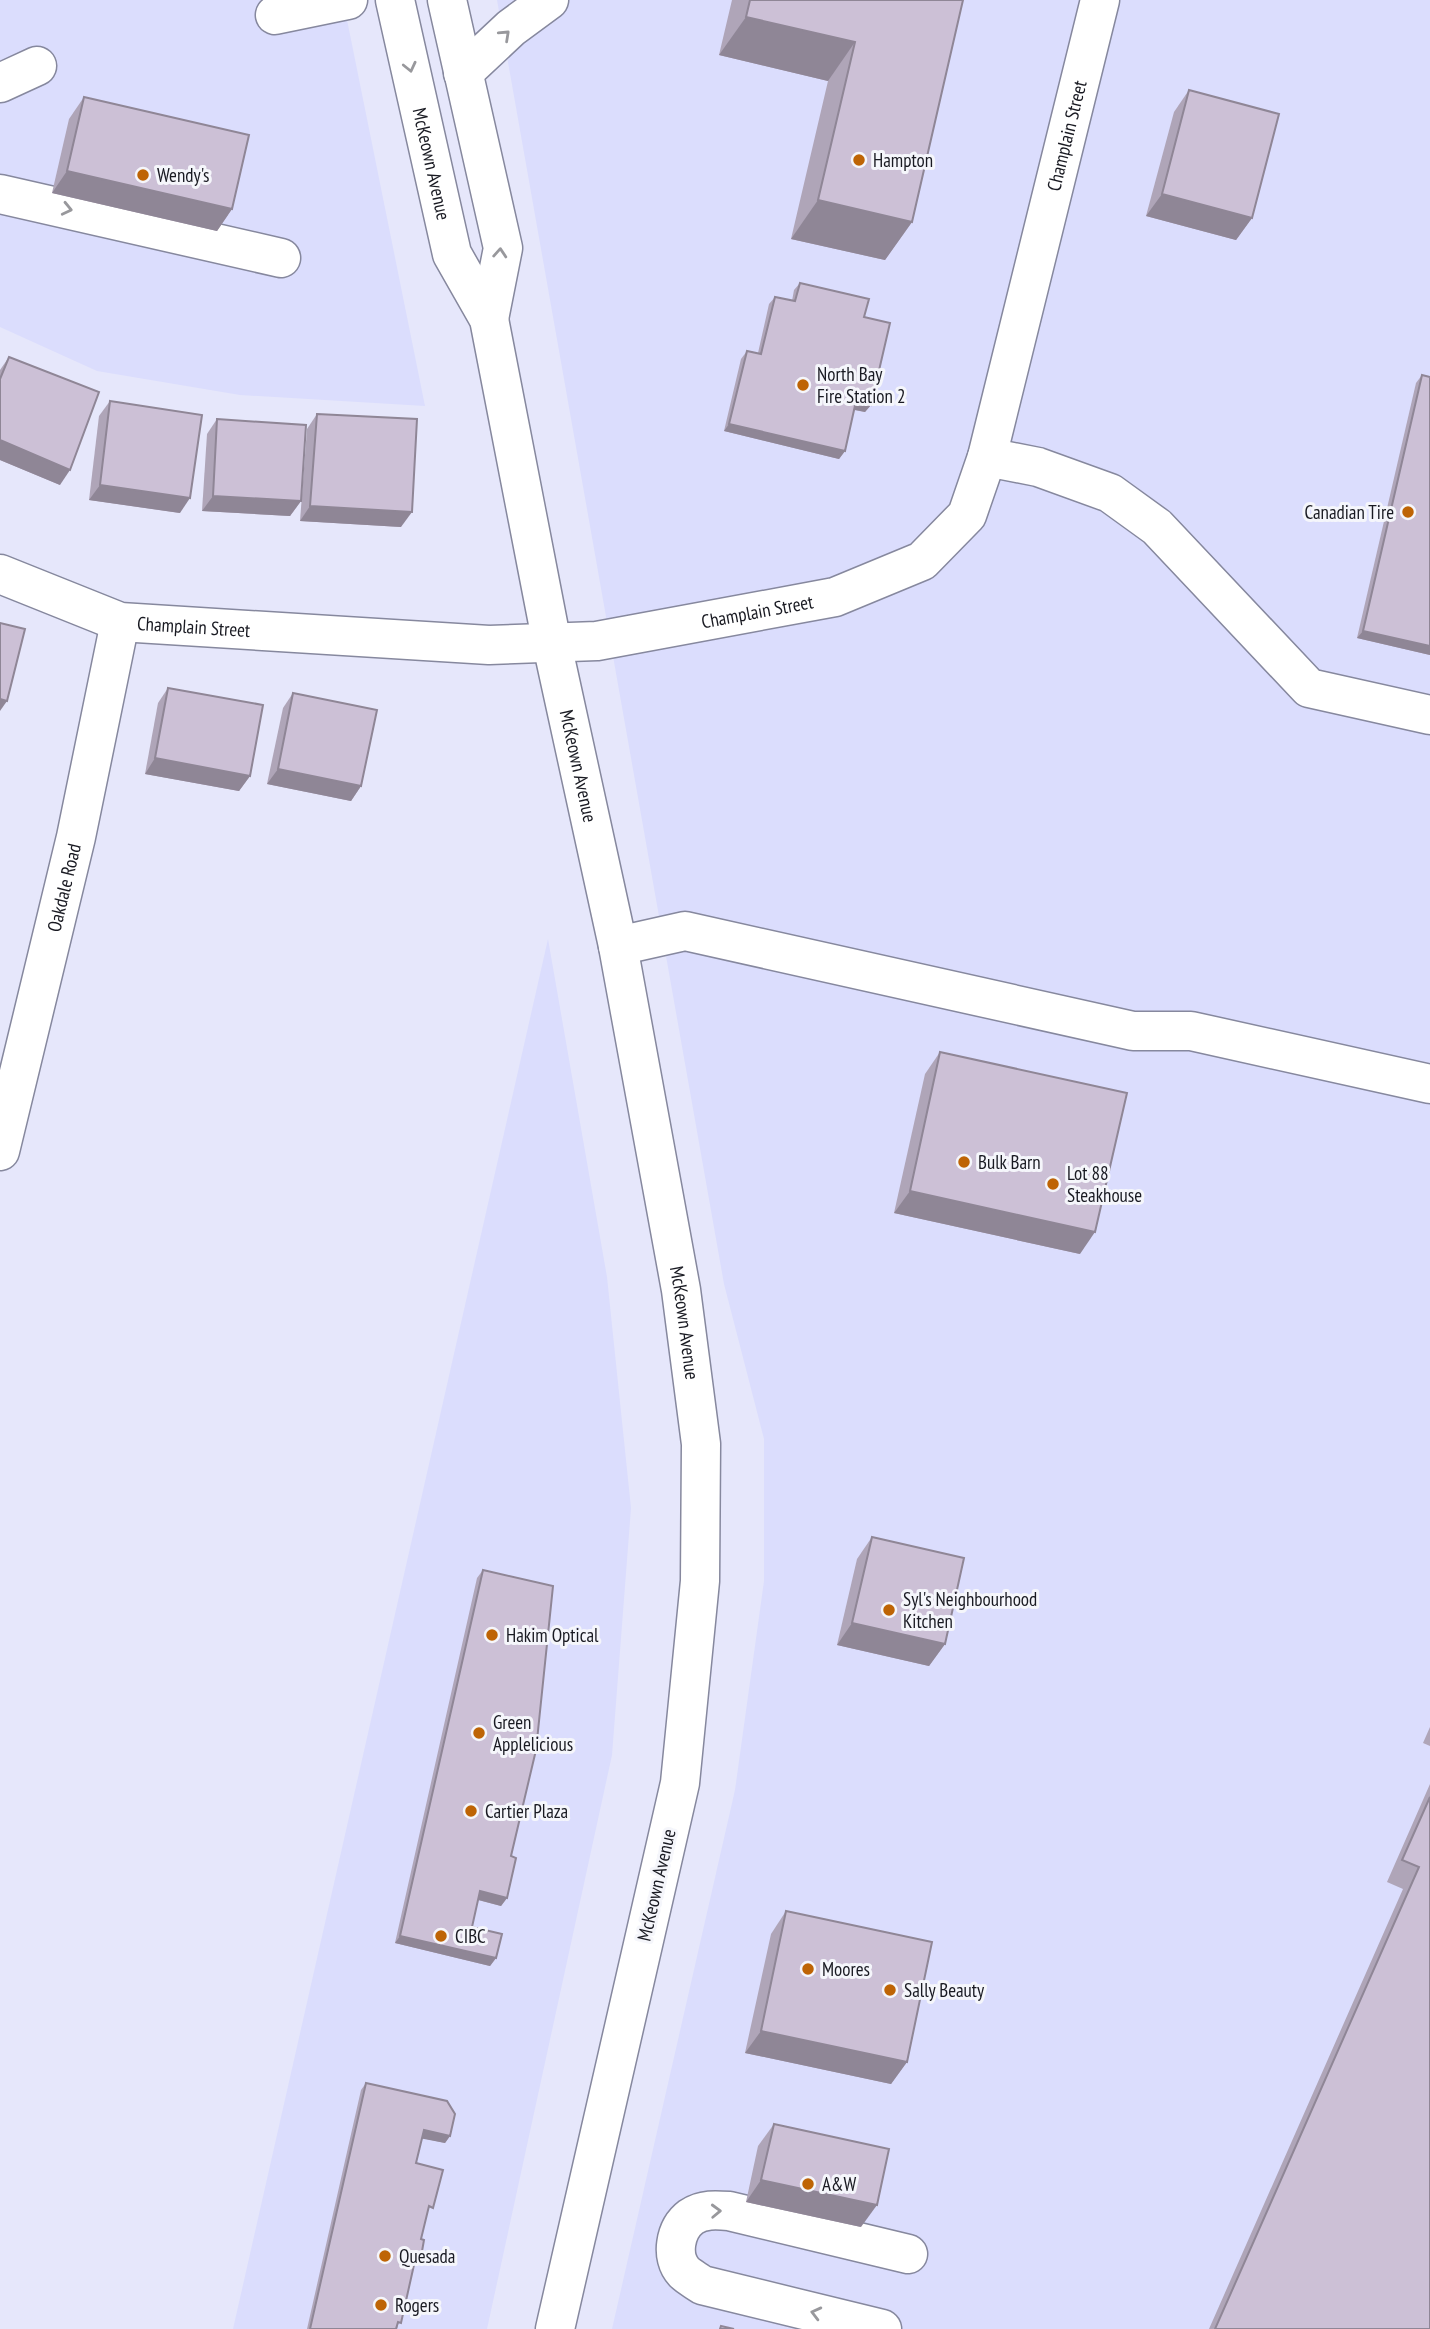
<svg xmlns="http://www.w3.org/2000/svg" width="1430" height="2329" viewBox="0 0 1430 2329" font-family="'PT Sans Narrow',sans-serif">
<style>
.built{fill:#dbddfd}
.lines{fill:none;stroke-linecap:round;stroke-linejoin:round}
.minor-casing{stroke:#86889e;stroke-width:41}
.minor{stroke:#fff;stroke-width:38}
.wall{fill:#afa5b8}
.shaded-wall{fill:#8f8696}
.building{fill:#ccc0d6;stroke:#8f8696;stroke-width:2}
.oneway{stroke:#98989c}
.poi-dot{fill:#be6405;stroke:#f5f6fb;stroke-width:2.5}
.labels{text-anchor:middle;dominant-baseline:central;stroke-width:6;stroke-linejoin:round;paint-order:stroke}
.street-label{font-size:19px;fill:#191a22;stroke:#f5f6fb}
.poi-label{font-size:19px;fill:#191a22;stroke:#f5f6fb;text-anchor:start}
</style>
<rect width="100%" height="100%" fill="#e6e7fb"/>
<g class="built">
<polygon points="0,0 343,0 425,406 240,395 97,371 0,327"/>
<polygon points="497,0 1430,0 1430,2329 612,2329 735,1790 764,1581 764,1439 724,1284"/>
<polygon points="548,939 607,1277 631,1508 612,1755 487,2329 233,2329"/>
</g>
<g class="lines">
<defs>
<g id="minor">
<path id="s1" d="M 395,0 L 452,254 L 489,319 L 552,644 L 618,946 L 681,1290 L 701,1444 L 700,1581 L 680,1783 L 555,2329"/>
<polyline points="447,0 503,248 489,319"/>
<polyline points="275,15 348,0"/>
<polyline points="463,73 511,28 549,0"/>
<polyline points="0,83 37,66"/>
<polyline points="0,194 281,258"/>
<polyline points="987,457 1038,467 1110,493 1157,527 1309,688 1430,715"/>
<path id="s2" d="M 0,574 L 120,622 L 489,645 L 597,641 L 835,597 L 922,561 L 967,515 L 987,457 L 1100,0"/>
<polyline points="618,946 685,931 1133,1031 1191,1031 1430,1084"/>
<path id="s3" d="M 0,1151 L 76,837 L 120,622"/>
<path d="M 882,2329 L 702,2285 C 697,2281 689,2277 684,2272 C 670,2257 675,2229 691,2217 C 703,2209 716,2210 729,2211 L 908,2254"/>
</g>
</defs>
<use href="#minor" class="minor-casing"/>
<use href="#minor" class="minor"/>
</g>
<g class="wall">
<polygon points="732,0 963,0 912,222 885,260 791,239 828,81 719,55"/>
<polygon points="1189,90 1252,218 1236,240 1146,216 1174,112"/>
<polygon points="84,97 232,209 217,231 52,193 69,119"/>
<polygon points="800,283 864,317 871,405 865,412 854,410 845,451 839,459 724,431 741,359 747,351 758,353 769,304 775,297 792,301 794,290"/>
<polygon points="9,357 60,485 0,460 0,370"/>
<polygon points="1422,375 1430,377 1430,655 1357,638 1416,383"/>
<polygon points="110,401 180,513 89,500 99,416"/>
<polygon points="317,414 401,527 300,521 307,429"/>
<polygon points="217,419 301,501 290,516 202,511 207,434"/>
<polygon points="168,688 250,776 239,791 145,774 158,703"/>
<polygon points="293,693 361,786 351,801 267,784 283,708"/>
<polygon points="940,1052 1080,1254 894,1213 925,1074"/>
<polygon points="872,1537 945,1644 929,1666 837,1645 857,1559"/>
<polygon points="483,1570 511,1856 507,1898 501,1906 478,1900 472,1927 496,1958 490,1966 395,1943 477,1578"/>
<polygon points="1430,1727 1430,1746 1423,1743"/>
<polygon points="1430,1784 1430,2329 1209,2329 1403,1889 1387,1882"/>
<polygon points="786,1911 907,2062 891,2084 745,2053 771,1934"/>
<polygon points="366,2083 450,2136 445,2143 422,2138 416,2163 427,2215 421,2239 421,2257 416,2265 414,2264 397,2329 307,2329 361,2090"/>
<polygon points="774,2124 861,2227 746,2202 758,2146"/>
</g>
<g class="shaded-wall">
<polygon points="746,17 855,42 828,81 719,55"/>
<polygon points="67,171 232,209 217,231 52,193"/>
<polygon points="1162,194 1252,218 1236,240 1146,216"/>
<polygon points="818,200 912,222 885,260 791,239"/>
<polygon points="856,401 871,405 865,412 851,409"/>
<polygon points="729,424 845,451 839,459 724,431"/>
<polygon points="0,440 70,470 60,485 0,460"/>
<polygon points="100,485 190,498 180,513 89,500"/>
<polygon points="213,496 301,501 290,516 202,511"/>
<polygon points="310,506 412,512 401,527 300,521"/>
<polygon points="1363,631 1430,646 1430,655 1357,638"/>
<polygon points="0,699 7,701 0,711"/>
<polygon points="155,758 250,776 239,791 145,774"/>
<polygon points="278,769 361,786 351,801 267,784"/>
<polygon points="910,1191 1095,1232 1080,1254 894,1213"/>
<polygon points="852,1623 945,1644 929,1666 837,1645"/>
<polygon points="480,1891 507,1898 501,1906 475,1899"/>
<polygon points="400,1936 496,1958 490,1966 395,1943"/>
<polygon points="761,2031 907,2062 891,2084 745,2053"/>
<polygon points="424,2130 450,2136 445,2143 419,2138"/>
<polygon points="761,2180 877,2205 861,2227 746,2202"/>
<polygon points="416,2256 421,2257 416,2265 411,2263"/>
</g>
<g class="building">
<polygon points="750,0 963,0 912,222 818,200 855,42 746,17"/>
<polygon points="1189,90 1279,114 1252,218 1162,194"/>
<polygon points="84,97 249,135 232,209 67,171"/>
<polygon points="800,283 869,299 864,317 890,323 871,405 856,401 845,451 729,424 747,351 761,354 775,297 795,301"/>
<polygon points="9,357 99,392 70,470 0,440 0,379"/>
<polygon points="1422,375 1430,377 1430,646 1363,631"/>
<polygon points="110,401 202,415 190,498 100,485"/>
<polygon points="317,414 417,419 412,512 310,506"/>
<polygon points="217,419 306,425 301,501 213,496"/>
<polygon points="0,623 25,629 7,701 0,699"/>
<polygon points="168,688 263,705 250,776 155,758"/>
<polygon points="293,693 377,710 361,786 278,769"/>
<polygon points="940,1052 1127,1093 1095,1232 910,1191"/>
<polygon points="872,1537 964,1558 945,1644 852,1623"/>
<polygon points="483,1570 553,1586 536,1750 511,1856 516,1858 507,1898 480,1891 472,1927 502,1934 496,1958 400,1936"/>
<polygon points="1430,1797 1430,2329 1215,2329 1419,1867 1402,1860"/>
<polygon points="786,1911 932,1942 907,2062 761,2031"/>
<polygon points="366,2083 447,2101 455,2114 450,2136 424,2130 416,2163 443,2170 433,2208 429,2206 421,2239 424,2240 421,2257 416,2256 401,2323 398,2322 396,2329 310,2329"/>
<polygon points="774,2124 889,2149 877,2205 761,2180"/>
<polygon points="721,2326 734,2329 720,2329"/>
</g>
<defs><path id="oneway-chevron" d="M-2-3.5L2.5 0L-2 3.5" fill="none" stroke-width="1.6" stroke-linecap="round" stroke-linejoin="round" transform="scale(1.75)"/></defs>
<g class="oneway">
<use href="#oneway-chevron" transform="translate(505 35) rotate(-43)"/>
<use href="#oneway-chevron" transform="translate(410 67) rotate(77)"/>
<use href="#oneway-chevron" transform="translate(67 209) rotate(13)"/>
<use href="#oneway-chevron" transform="translate(500 253) rotate(-86)"/>
<use href="#oneway-chevron" transform="translate(716 2211) rotate(-2)"/>
<use href="#oneway-chevron" transform="translate(816 2313) rotate(-166)"/>
</g>
<g class="poi-dot">
<circle cx="859" cy="160" r="7"/>
<circle cx="143" cy="175" r="7"/>
<circle cx="803" cy="385" r="7"/>
<circle cx="1408" cy="512" r="7"/>
<circle cx="964" cy="1162" r="7"/>
<circle cx="1053" cy="1184" r="7"/>
<circle cx="889" cy="1610" r="7"/>
<circle cx="492" cy="1635" r="7"/>
<circle cx="479" cy="1733" r="7"/>
<circle cx="471" cy="1811" r="7"/>
<circle cx="441" cy="1936" r="7"/>
<circle cx="808" cy="1969" r="7"/>
<circle cx="890" cy="1990" r="7"/>
<circle cx="808" cy="2184" r="7"/>
<circle cx="385" cy="2256" r="7"/>
<circle cx="381" cy="2305" r="7"/>
</g>
<g class="labels">
<g class="street-label">
<text stroke="none"><textPath href="#s2" startOffset="1400">Champlain Street</textPath></text>
<text stroke="none"><textPath href="#s1" startOffset="168">McKeown Avenue</textPath></text>
<text stroke="none"><textPath href="#s2" startOffset="770">Champlain Street</textPath></text>
<text stroke="none"><textPath href="#s2" startOffset="203">Champlain Street</textPath></text>
<text stroke="none"><textPath href="#s1" startOffset="791">McKeown Avenue</textPath></text>
<text stroke="none"><textPath href="#s3" startOffset="271">Oakdale Road</textPath></text>
<text stroke="none"><textPath href="#s1" startOffset="1358">McKeown Avenue</textPath></text>
<text transform="translate(656 1885) rotate(-77)">McKeown Avenue</text>
</g>
<g class="poi-label">
<text x="873" y="160">Hampton</text>
<text x="157" y="175">Wendy's</text>
<text x="817" y="374">North Bay<tspan x="817" dy="22">Fire Station 2</tspan></text>
<text x="1394" y="512" text-anchor="end">Canadian Tire</text>
<text x="978" y="1162">Bulk Barn</text>
<text x="1067" y="1173">Lot 88<tspan x="1067" dy="22">Steakhouse</tspan></text>
<text x="903" y="1599">Syl's Neighbourhood<tspan x="903" dy="22">Kitchen</tspan></text>
<text x="506" y="1635">Hakim Optical</text>
<text x="493" y="1722">Green<tspan x="493" dy="22">Applelicious</tspan></text>
<text x="485" y="1811">Cartier Plaza</text>
<text x="455" y="1936">CIBC</text>
<text x="822" y="1969">Moores</text>
<text x="904" y="1990">Sally Beauty</text>
<text x="822" y="2184">A&amp;W</text>
<text x="399" y="2256">Quesada</text>
<text x="395" y="2305">Rogers</text>
</g>
</g>
</svg>
